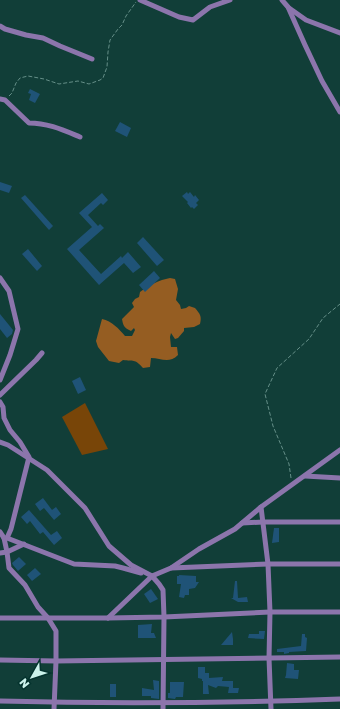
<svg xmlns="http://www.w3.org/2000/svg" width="340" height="709" viewBox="0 0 340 709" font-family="'Golos Text',sans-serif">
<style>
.green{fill:#784508}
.forest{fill:#955d22}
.building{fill:#1f5377}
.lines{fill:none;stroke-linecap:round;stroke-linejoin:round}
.path{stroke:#658f88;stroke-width:1;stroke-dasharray:4 2;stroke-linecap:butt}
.minor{stroke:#8c75ac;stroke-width:5}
</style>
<rect width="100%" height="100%" fill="#113e38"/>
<polygon class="green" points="85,403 108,449 82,455 62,417"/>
<path class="forest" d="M 170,278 L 175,279 L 178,289 L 176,300 L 180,305 L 181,309 L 186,308 L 189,306 L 195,308 C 200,314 202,316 200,324 L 194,327 L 184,328 L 184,331 L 178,338 L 175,339 L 171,333 L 170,337 L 171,347 L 177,347 L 178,355 C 169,364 161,358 151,358 L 150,367 L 143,368 C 134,358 134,362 123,360 L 119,363 L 109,361 L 98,347 L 96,341 L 102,319 C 112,321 119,329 125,336 L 132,336 L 135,330 L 134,328 L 131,331 C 124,328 123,325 122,319 L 134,307 L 132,303 L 135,299 L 139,297 L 140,292 C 149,285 159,280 170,278 Z"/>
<g class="building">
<polygon points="30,89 40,94 35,103 29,100 31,94 28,93"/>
<polygon points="120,122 131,128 127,137 115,131"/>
<polygon points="0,182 12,186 9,193 0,190"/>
<polygon points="187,192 188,194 190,192 194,197 195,195 199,200 196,203 198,205 194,209 192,207 191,208 187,203 188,202 182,196"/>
<polygon points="102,193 108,200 103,205 101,203 88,215 98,226 100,224 104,228 79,250 101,274 121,256 122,258 128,252 141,267 133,273 124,263 99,285 67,249 92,227 79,213"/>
<polygon points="25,195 53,226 49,230 21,198"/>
<polygon points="143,237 164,260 157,266 137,243"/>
<polygon points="28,249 42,266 37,271 22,254"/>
<polygon points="154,271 160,278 145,292 139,285"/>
<polygon points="0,314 13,330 12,334 7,338 0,329"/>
<polygon points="80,377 86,390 78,394 72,381"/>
<polygon points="43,498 52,510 56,507 61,514 54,520 44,508 40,511 35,504"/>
<polygon points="29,510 51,535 57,531 62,538 54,545 43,532 40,534 30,521 27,524 21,517"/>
<polygon points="274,528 279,528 279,542 272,543"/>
<polygon points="19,557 26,564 18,571 13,565 12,563"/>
<polygon points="35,568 41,574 32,581 27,575"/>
<polygon points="179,575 196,576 196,582 199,582 195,588 189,589 189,595 185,595 184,598 179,597 181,584 177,584 177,576 179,576"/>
<polygon points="235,581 237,581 238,598 247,597 248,602 238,602 231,598 233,598"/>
<polygon points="151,589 158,599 150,603 144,594"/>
<polygon points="152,624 151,633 154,633 156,638 138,638 138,625"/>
<polygon points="259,631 265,631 264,639 248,638 249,634 259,634"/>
<polygon points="232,632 233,639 233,645 221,645"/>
<polygon points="302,634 305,634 305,637 307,638 306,651 289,652 289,653 284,654 284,652 277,652 277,649 301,646"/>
<polygon points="287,663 294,664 294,670 299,670 298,679 285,678 286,675"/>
<polygon points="198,667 205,667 205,673 209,673 209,678 223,677 222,681 233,681 233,688 239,688 238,693 228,693 229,687 218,686 216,688 208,685 209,694 203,694 203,681 202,681 202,679 198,678"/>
<polygon points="153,680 159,681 159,699 151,698 151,696 142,696 142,688 154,690"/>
<polygon points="170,682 184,682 183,697 176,697 175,699 168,698 168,693 170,693"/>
<rect x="110" y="684" width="6" height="13"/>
</g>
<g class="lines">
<g class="path">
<polyline points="9,96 12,93 16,83 20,78 28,76 44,79 59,84 78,81 89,84 100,80 103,78 107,67 108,52 110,40 118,29 122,25 126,16 136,2"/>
<polyline points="291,478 289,464 273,426 265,394 277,368 309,339 323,318 340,304"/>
</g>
<g class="minor">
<polyline points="140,0 179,17 193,20 210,7 230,0"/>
<polyline points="282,0 288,7 305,45 322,81 340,112"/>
<polyline points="289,8 306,20 340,33"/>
<polyline points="0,26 5,29 26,35 43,38 60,46 92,59"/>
<path d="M 0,99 L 5,100 L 29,123 C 48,123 63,130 80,137"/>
<polyline points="0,278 9,291 18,329 10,355 0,380"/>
<polyline points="0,395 36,360 42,353"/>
<polyline points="0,402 3,407 4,418 10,430 20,442 29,457 11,529 7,538 4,538"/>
<polyline points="0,442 8,445 47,470 85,508 109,546 131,565 152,576 159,584 163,590 164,617 163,709"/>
<polyline points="305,476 340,478"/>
<polyline points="261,507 268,564 270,612 269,658 271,709"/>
<polyline points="242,523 263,522 340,522"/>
<polyline points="0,532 4,538 7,552 0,553"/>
<polyline points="7,538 74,564 115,566 123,568 141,573"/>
<polyline points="24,544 7,552 9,568 25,585 38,607 48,618 56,631 56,661 54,709"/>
<polyline points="171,568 268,564 340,564"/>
<polyline points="0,618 108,618 164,617 270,612 340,612"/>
<polyline points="108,618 152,576 171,568 199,549 235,529 261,507 340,450"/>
<polyline points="0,660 56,661 340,657"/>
<path d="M 0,701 C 113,704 227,703 340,699"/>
</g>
</g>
<g transform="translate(32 677) rotate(231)" stroke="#04332e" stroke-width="3" paint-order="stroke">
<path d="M0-3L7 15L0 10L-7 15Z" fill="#cbf2eb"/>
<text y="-6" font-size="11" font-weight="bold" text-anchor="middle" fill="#cbf2eb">N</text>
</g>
</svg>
